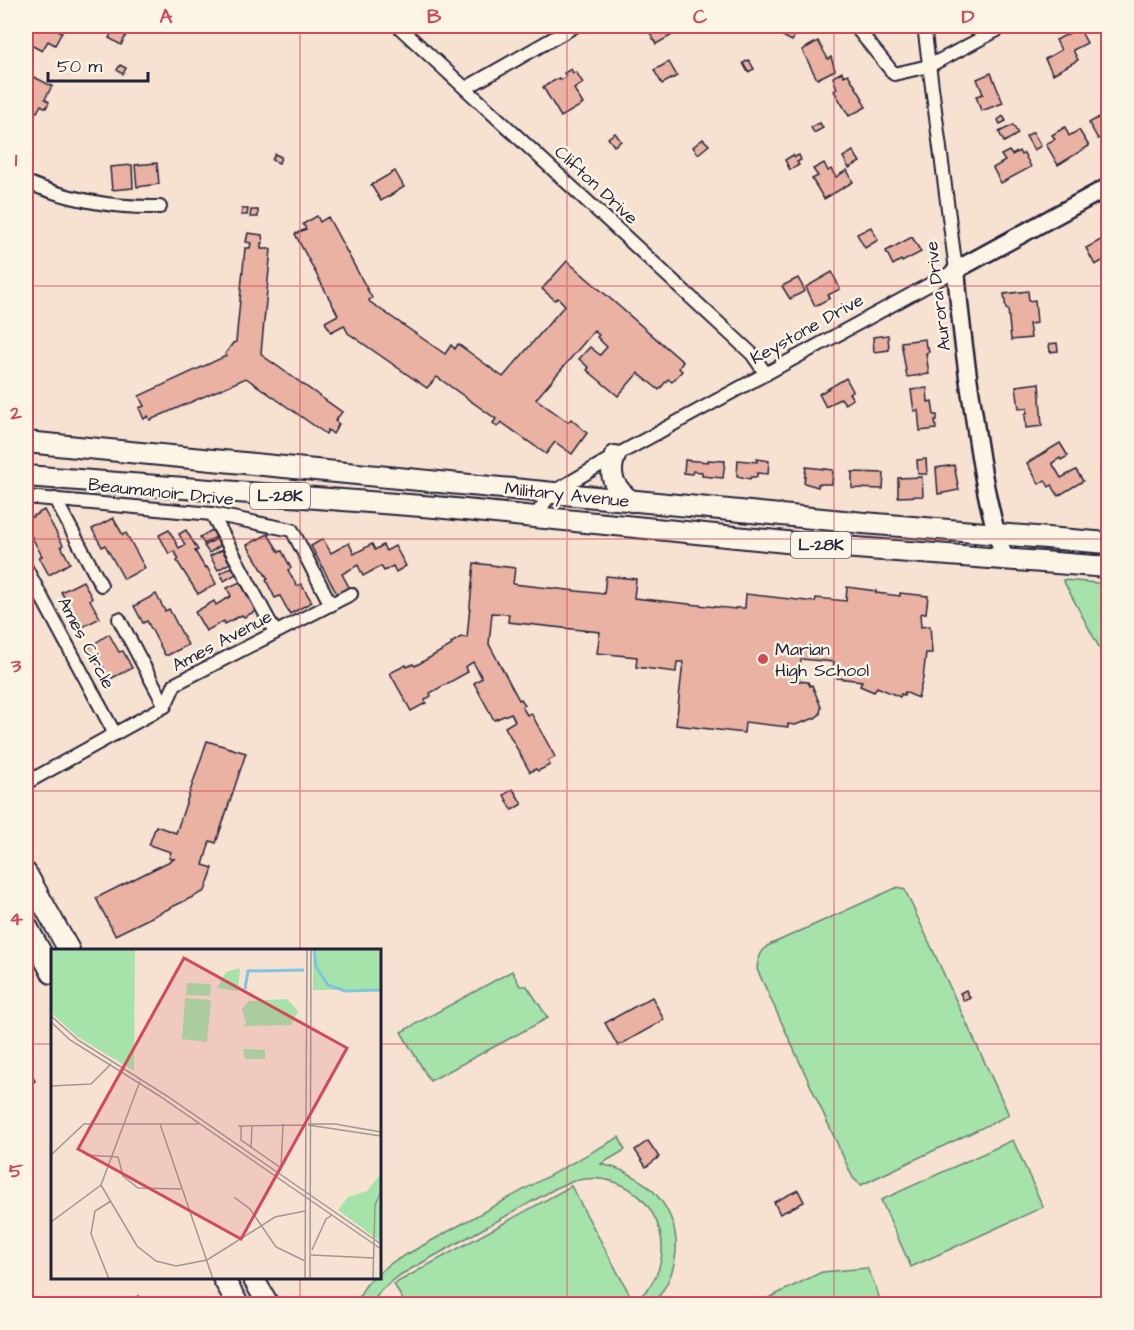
<svg xmlns="http://www.w3.org/2000/svg" width="1134" height="1330" viewBox="0 0 1134 1330" font-family="'Architects Daughter',sans-serif">
<style>
.green{fill:#a5e3aa;stroke:#648272;stroke-width:1.5}
.building{fill:#eab2a2;stroke:#22223b;stroke-width:1.5}
.lines{fill:none;stroke-linecap:round;stroke-linejoin:round}
.minor-casing{stroke:#22223b;stroke-width:16}
.tertiary-casing{stroke:#22223b;stroke-width:21}
.primary-casing{stroke:#22223b;stroke-width:24}
.minor{stroke:#fcf5e5;stroke-width:12}
.tertiary{stroke:#fcf5e5;stroke-width:16}
.primary{stroke:#fcf5e5;stroke-width:20}
.grid{fill:none;stroke:#d1495b;stroke-width:1.5;stroke-opacity:0.55}
.poi-dot{fill:#d1495b;stroke:#fcf5e5;stroke-width:2}
.labels{text-anchor:middle;dominant-baseline:central;stroke-width:5;stroke-linejoin:round;paint-order:stroke}
.shield{fill:#fcf5e5;stroke:#63616e;stroke-width:1.5}
.shield-label{font-size:16px;font-weight:bold;fill:#22223b}
.street-label{font-size:18px;fill:#22223b;stroke:#fcf5e5}
.poi-label{font-size:18px;fill:#22223b;stroke:#fcf5e5;text-anchor:start}
.inset-river{fill:none;stroke:#7fc5df;stroke-width:3}
.inset-road{fill:none;stroke:#a29595;stroke-width:1.5}
.view{fill:#d1495b;fill-opacity:0.15;stroke:#d1495b;stroke-width:3}
.inset-edge{fill:none;stroke:#22223b;stroke-width:3}
.neatline{fill:none;stroke:#d1495b;stroke-width:2}
.grid-label{font-size:20px;text-anchor:middle;font-weight:bold;fill:#d1495b}
</style>
<rect width="100%" height="100%" fill="#f7e1d1"/>
<filter id="ink" filterUnits="userSpaceOnUse"><feTurbulence type="fractalNoise" baseFrequency=".0167" numOctaves="2"/><feDisplacementMap in="SourceGraphic" scale="12" xChannelSelector="R" yChannelSelector="G"/><feConvolveMatrix kernelMatrix="1 2 1 2 8 2 1 2 1" color-interpolation-filters="sRGB"/></filter>
<g filter="url(#ink)">
<g class="green">
<polygon points="1063,580 1108,584 1108,664"/>
<path d="M 898,887 L 905,890 L 1009,1115 L 861,1185 L 853,1178 L 757,969 C 758,959 760,953 767,946 Z"/>
<polygon points="512,971 520,986 527,986 548,1018 430,1081 401,1032"/>
<path d="M 619,1137 L 625,1150 L 601,1164 C 670,1178 701,1248 653,1304 L 631,1304 C 701,1256 642,1148 558,1187 L 400,1275 L 381,1290 L 372,1304 L 356,1304 L 364,1288 L 372,1278 L 380,1278 L 380,1272 L 393,1262 Z"/>
<polygon points="1013,1140 1043,1207 911,1267 881,1200"/>
<polygon points="571,1186 632,1299 622,1304 405,1304 394,1284"/>
<polygon points="867,1268 876,1287 881,1304 756,1304 822,1272"/>
</g>
<g class="building">
<polygon points="34,26 53,26 52,27 62,32 55,45 48,41 42,51 29,44 30,40 27,39"/>
<polygon points="115,26 130,27 121,45 109,38"/>
<polygon points="653,26 672,26 676,33 656,44 648,29"/>
<rect x="718" y="26" width="22" height="2"/>
<polygon points="768,26 800,26 792,41 767,28"/>
<polygon points="1079,28 1087,43 1073,50 1078,60 1053,74 1045,59 1061,50 1056,40"/>
<polygon points="818,41 828,59 831,57 835,70 817,79 802,50"/>
<polygon points="749,60 754,69 748,72 743,63"/>
<polygon points="669,62 677,76 662,84 654,70"/>
<polygon points="120,65 126,68 123,74 117,70"/>
<polygon points="571,69 573,73 576,72 583,83 574,89 583,104 561,117 543,87 559,78 561,80 566,77 564,73"/>
<polygon points="842,72 844,76 848,74 863,99 862,100 866,107 849,116 834,91 837,89 833,77"/>
<polygon points="991,73 1003,103 981,111 976,96 983,94 977,79"/>
<polygon points="32,76 52,86 45,99 49,102 46,108 41,105 37,112 29,108 33,100 26,97 28,92 26,89"/>
<polygon points="1108,112 1108,133 1098,139 1089,123"/>
<polygon points="1003,116 1006,121 1000,124 998,120"/>
<polygon points="820,123 823,128 814,133 811,127"/>
<polygon points="1013,125 1018,134 1004,142 999,132"/>
<polygon points="1065,127 1069,136 1079,130 1089,146 1058,165 1046,144 1055,139 1052,135"/>
<polygon points="1033,132 1041,146 1034,150 1026,136"/>
<polygon points="615,133 621,141 614,146 608,138"/>
<polygon points="703,139 709,145 698,154 693,147"/>
<polygon points="853,151 860,162 849,168 843,157"/>
<polygon points="1009,151 1012,155 1019,151 1021,155 1024,153 1031,167 1001,183 993,168 1005,161 1001,155"/>
<polygon points="275,154 281,157 279,163 272,160"/>
<polygon points="793,155 795,157 799,155 801,160 797,162 799,165 790,170 785,160"/>
<polygon points="157,163 159,184 137,187 135,165"/>
<polygon points="824,163 828,171 831,169 836,177 847,170 853,182 824,199 812,179 818,176 813,169"/>
<polygon points="132,165 133,188 112,190 110,167"/>
<polygon points="395,171 404,187 381,201 371,185"/>
<polygon points="242,209 248,209 247,215 241,215"/>
<polygon points="251,210 258,210 258,217 250,217"/>
<polygon points="317,216 320,222 328,217 372,298 369,300 370,302 445,354 451,345 455,349 458,344 503,377 565,305 558,298 555,300 542,289 567,261 683,362 679,368 682,371 672,382 668,379 659,390 638,373 618,396 587,370 589,368 579,359 590,347 600,355 607,347 597,337 599,335 594,331 536,399 568,422 571,419 587,433 572,454 555,442 546,454 501,422 497,427 493,423 496,419 437,377 427,388 348,333 344,325 331,332 325,322 338,315 295,234 306,229 303,224"/>
<polygon points="871,227 878,240 865,248 857,234"/>
<polygon points="248,233 262,235 263,243 261,243 261,249 271,249 261,353 263,356 342,412 335,421 339,424 333,434 328,430 326,434 246,378 150,420 148,416 144,419 139,408 144,406 139,396 226,356 225,354 233,343 236,342 245,248 250,248 251,243 246,242"/>
<polygon points="1108,236 1108,258 1095,265 1086,248"/>
<polygon points="912,237 921,252 902,262 901,260 893,265 886,251"/>
<polygon points="832,272 840,289 828,295 830,298 815,306 806,287"/>
<polygon points="798,278 805,291 790,299 782,286"/>
<polygon points="1028,291 1029,301 1035,300 1037,323 1029,324 1031,338 1011,340 1008,309 1006,309 1004,294"/>
<polygon points="888,335 889,350 874,352 873,337"/>
<polygon points="925,339 926,347 928,347 929,352 926,353 929,374 907,377 901,342"/>
<polygon points="1057,343 1058,351 1050,352 1049,344"/>
<polygon points="846,378 853,391 849,393 853,399 845,404 841,398 826,407 819,394"/>
<polygon points="1039,383 1042,426 1026,428 1025,414 1027,413 1027,408 1019,409 1016,386"/>
<polygon points="927,388 928,402 932,401 934,415 937,415 937,420 935,420 936,429 920,431 918,410 914,411 911,390"/>
<polygon points="1060,443 1068,456 1061,460 1060,458 1052,463 1061,478 1076,470 1083,481 1058,496 1052,485 1049,487 1045,480 1039,484 1027,463"/>
<polygon points="757,459 769,461 768,474 757,473 757,477 751,477 750,479 737,476 738,460 757,462"/>
<polygon points="926,459 927,474 918,474 917,460"/>
<polygon points="685,460 708,462 708,460 725,461 723,478 702,476 702,472 693,471 692,474 684,473"/>
<polygon points="1101,464 1108,465 1108,473 1100,472"/>
<polygon points="954,465 959,490 938,494 936,468"/>
<polygon points="806,467 833,470 832,484 818,484 818,487 804,483"/>
<polygon points="852,472 884,473 883,489 852,488"/>
<polygon points="922,477 923,496 898,497 898,478"/>
<polygon points="44,510 63,545 61,546 70,563 49,575 39,557 42,556 26,526 26,520"/>
<polygon points="113,518 123,535 126,533 145,568 124,579 105,545 102,547 92,529"/>
<polygon points="169,530 179,548 185,545 179,534 186,530 198,550 195,551 205,568 207,567 216,584 198,594 177,561 179,559 174,551 169,554 159,535"/>
<polygon points="212,530 216,537 204,544 200,537"/>
<polygon points="268,534 279,552 282,551 291,568 288,570 297,586 301,584 312,602 290,614 280,596 275,598 266,580 268,579 247,545"/>
<polygon points="216,539 220,546 209,553 204,546"/>
<polygon points="323,539 331,553 349,543 354,554 372,544 375,550 383,545 386,551 395,546 406,566 396,572 393,566 384,571 381,566 363,576 358,565 342,574 349,587 337,594 311,546"/>
<polygon points="222,550 230,563 218,570 210,556"/>
<polygon points="474,563 515,568 513,584 604,594 606,576 636,579 634,598 735,609 735,608 745,608 746,594 815,602 816,598 846,601 847,587 876,591 876,593 900,596 900,593 928,596 926,613 920,614 921,627 930,626 932,653 926,653 923,678 918,698 905,692 904,695 901,694 900,697 877,687 874,692 860,686 862,681 837,678 838,668 833,668 834,662 801,659 799,681 808,682 810,686 812,685 821,707 820,714 815,718 795,725 788,724 788,727 745,722 744,733 676,725 683,662 677,662 676,672 636,667 637,657 597,653 600,632 508,622 509,614 492,613 489,644 519,700 521,699 525,705 522,707 527,715 531,713 555,757 548,761 550,765 538,771 536,769 530,772 505,727 515,721 511,713 494,720 474,683 482,678 473,662 465,667 468,672 430,693 431,696 425,700 426,703 411,711 390,673 406,665 407,667 413,664 415,666 452,645 451,643 461,637 467,638"/>
<polygon points="232,567 236,574 224,581 220,573"/>
<polygon points="83,581 92,598 90,600 100,618 77,630 67,611 71,609 61,592"/>
<polygon points="240,582 256,611 244,617 242,615 225,624 224,621 206,631 195,612 214,601 216,605 231,596 227,588"/>
<polygon points="156,594 165,611 169,609 188,645 168,655 165,655 147,621 143,623 134,606"/>
<polygon points="109,634 119,652 123,651 132,668 110,679 101,663 97,664 88,648"/>
<polygon points="207,741 246,753 216,843 210,841 203,865 213,868 205,891 115,935 96,898 174,859 169,858 171,852 149,845 156,826 176,833"/>
<polygon points="513,789 522,804 512,810 504,795"/>
<polygon points="966,990 970,998 964,1001 960,993"/>
<polygon points="652,997 664,1020 618,1046 605,1023"/>
<polygon points="26,1064 35,1081 26,1087"/>
<polygon points="648,1141 659,1157 646,1167 635,1150"/>
<polygon points="798,1190 804,1202 780,1214 774,1202"/>
<polygon points="139,1296 144,1304 124,1304"/>
</g>
<g class="lines">
<defs>
<g id="minor">
<polyline points="398,26 752,354 766,374"/>
<polyline points="855,26 894,74 929,66 1005,26"/>
<polyline points="466,88 575,26"/>
<path d="M 26,182 C 69,200 113,208 160,207"/>
<polyline points="26,497 212,514 292,530 331,605"/>
<polyline points="55,499 101,585"/>
<polyline points="212,514 275,632"/>
<polyline points="534,517 552,493 615,456 956,270 924,26"/>
<polyline points="26,568 115,734"/>
<polyline points="119,619 165,706"/>
<polyline points="26,783 165,706 175,684 351,594"/>
</g>
<path id="tertiary" d="M 1005,559 C 988,513 981,465 974,416 C 966,367 960,319 956,270 L 1108,187"/>
<g id="primary">
<polyline points="26,442 864,523 1108,543"/>
<path d="M 615,456 C 607,476 615,489 631,501"/>
<polyline points="26,476 435,507 816,545 1108,567"/>
<polyline points="26,873 69,950"/>
<polyline points="26,925 52,973"/>
<polyline points="223,1278 238,1304"/>
<polyline points="253,1278 268,1304"/>
</g>
</defs>
<use href="#minor" class="minor-casing"/>
<use href="#tertiary" class="tertiary-casing"/>
<use href="#primary" class="primary-casing"/>
<use href="#minor" class="minor"/>
<use href="#tertiary" class="tertiary"/>
<use href="#primary" class="primary"/>
</g>
</g>
<path class="grid" d="M 300,26 L 300,950M 567,26 L 567,1304M 834,26 L 834,1304M 26,286 L 1108,286M 26,539 L 1108,539M 26,791 L 1108,791M 26,1044 L 52,1044M 380,1044 L 1108,1044M 300,1278 L 300,1304"/>
<circle class="poi-dot" cx="763" cy="659" r="6"/>
<g class="labels">
<g class="shield">
<rect x="250" y="483" width="60" height="26" rx="4.5"/>
<rect x="791" y="532" width="60" height="26" rx="4.5"/>
</g>
<g class="shield-label">
<text x="280" y="496">L-28K</text>
<text x="821" y="545">L-28K</text>
</g>
<g class="street-label">
<text transform="translate(596 185) rotate(43)">Clifton Drive</text>
<text transform="translate(938 296) rotate(-97)">Aurora Drive</text>
<text transform="translate(807 329) rotate(-29)">Keystone Drive</text>
<text transform="translate(161 492) rotate(6)">Beaumanoir Drive</text>
<text transform="translate(567 495) rotate(6)">Military Avenue</text>
<text transform="translate(222 641) rotate(-28)">Ames Avenue</text>
<text transform="translate(86 643) rotate(62)">Ames Circle</text>
</g>
<g class="poi-label">
<text x="775" y="649">Marian<tspan x="775" dy="21">High School</tspan></text>
</g>
</g>
<g transform="translate(51 949)">
<rect width="330" height="330" fill="#f7e1d1"/>
<path d="M 0,0 L 84,0 L 83,122 L 27,88 L 0,64 ZM 262,0 L 330,0 L 330,41 L 262,41 ZM 189,19 L 187,42 L 166,39 L 175,23 ZM 136,34 L 160,35 L 159,47 L 135,46 ZM 134,49 L 160,51 L 156,93 L 131,90 ZM 236,50 L 247,62 L 240,76 L 191,77 L 195,75 L 191,60 L 198,52 ZM 192,100 L 214,101 L 214,110 L 194,110 ZM 330,224 L 330,293 L 287,261 L 297,248 L 316,242 Z" fill="#a5e3aa"/>
<path class="inset-river" d="M 263,0 L 265,18 L 277,36 L 294,42 L 330,41M 194,40 L 197,22 L 253,21"/>
<path class="inset-road" d="M 0,67 L 27,91 L 116,147 L 330,295M 0,73 L 19,91 L 107,146 L 330,300M 0,137 L 40,135 L 60,115M 109,175 L 162,330M 257,175 L 284,175 L 330,183M 257,176 L 330,187M 187,177 L 255,176M 190,177 L 190,191 L 230,219 L 232,175M 200,199 L 201,177M 0,206 L 33,175 L 148,175M 35,206 L 67,208 L 72,227 L 87,239 L 130,240M 50,236 L 86,297 L 105,312 L 125,317 L 156,311 L 224,268 L 254,262M 183,248 L 199,260 L 225,298 L 254,312M 0,273 L 50,236 L 89,132M 261,301 L 275,270 L 281,266M 260,306 L 323,309M 58,330 L 40,285 L 44,262 L 60,252M 254,330 L 256,0M 259,330 L 260,0M 322,330 L 324,256 L 330,242"/>
<path class="view" d="M 133,9 L 296,99 L 190,290 L 27,200 Z"/>
<rect width="330" height="330" class="inset-edge"/>
</g>
<rect width="1134" height="1330" fill="none" stroke="#fcf5e5" stroke-width="66"/>
<path d="M48 72v9h100v-9" fill="none" stroke="#22223b" stroke-width="3"/>
<text x="57" y="72" font-size="18" fill="#22223b" stroke="#fcf5e5" stroke-width="4.5" paint-order="stroke">50 m</text>
<rect x="33" y="33" width="1068" height="1264" class="neatline"/>
<g class="grid-label">
<text x="166" y="23">A</text>
<text x="434" y="23">B</text>
<text x="700" y="23">C</text>
<text x="968" y="23">D</text>
<text x="16" y="166">1</text>
<text x="16" y="419">2</text>
<text x="16" y="672">3</text>
<text x="16" y="925">4</text>
<text x="16" y="1177">5</text>
</g>
</svg>
